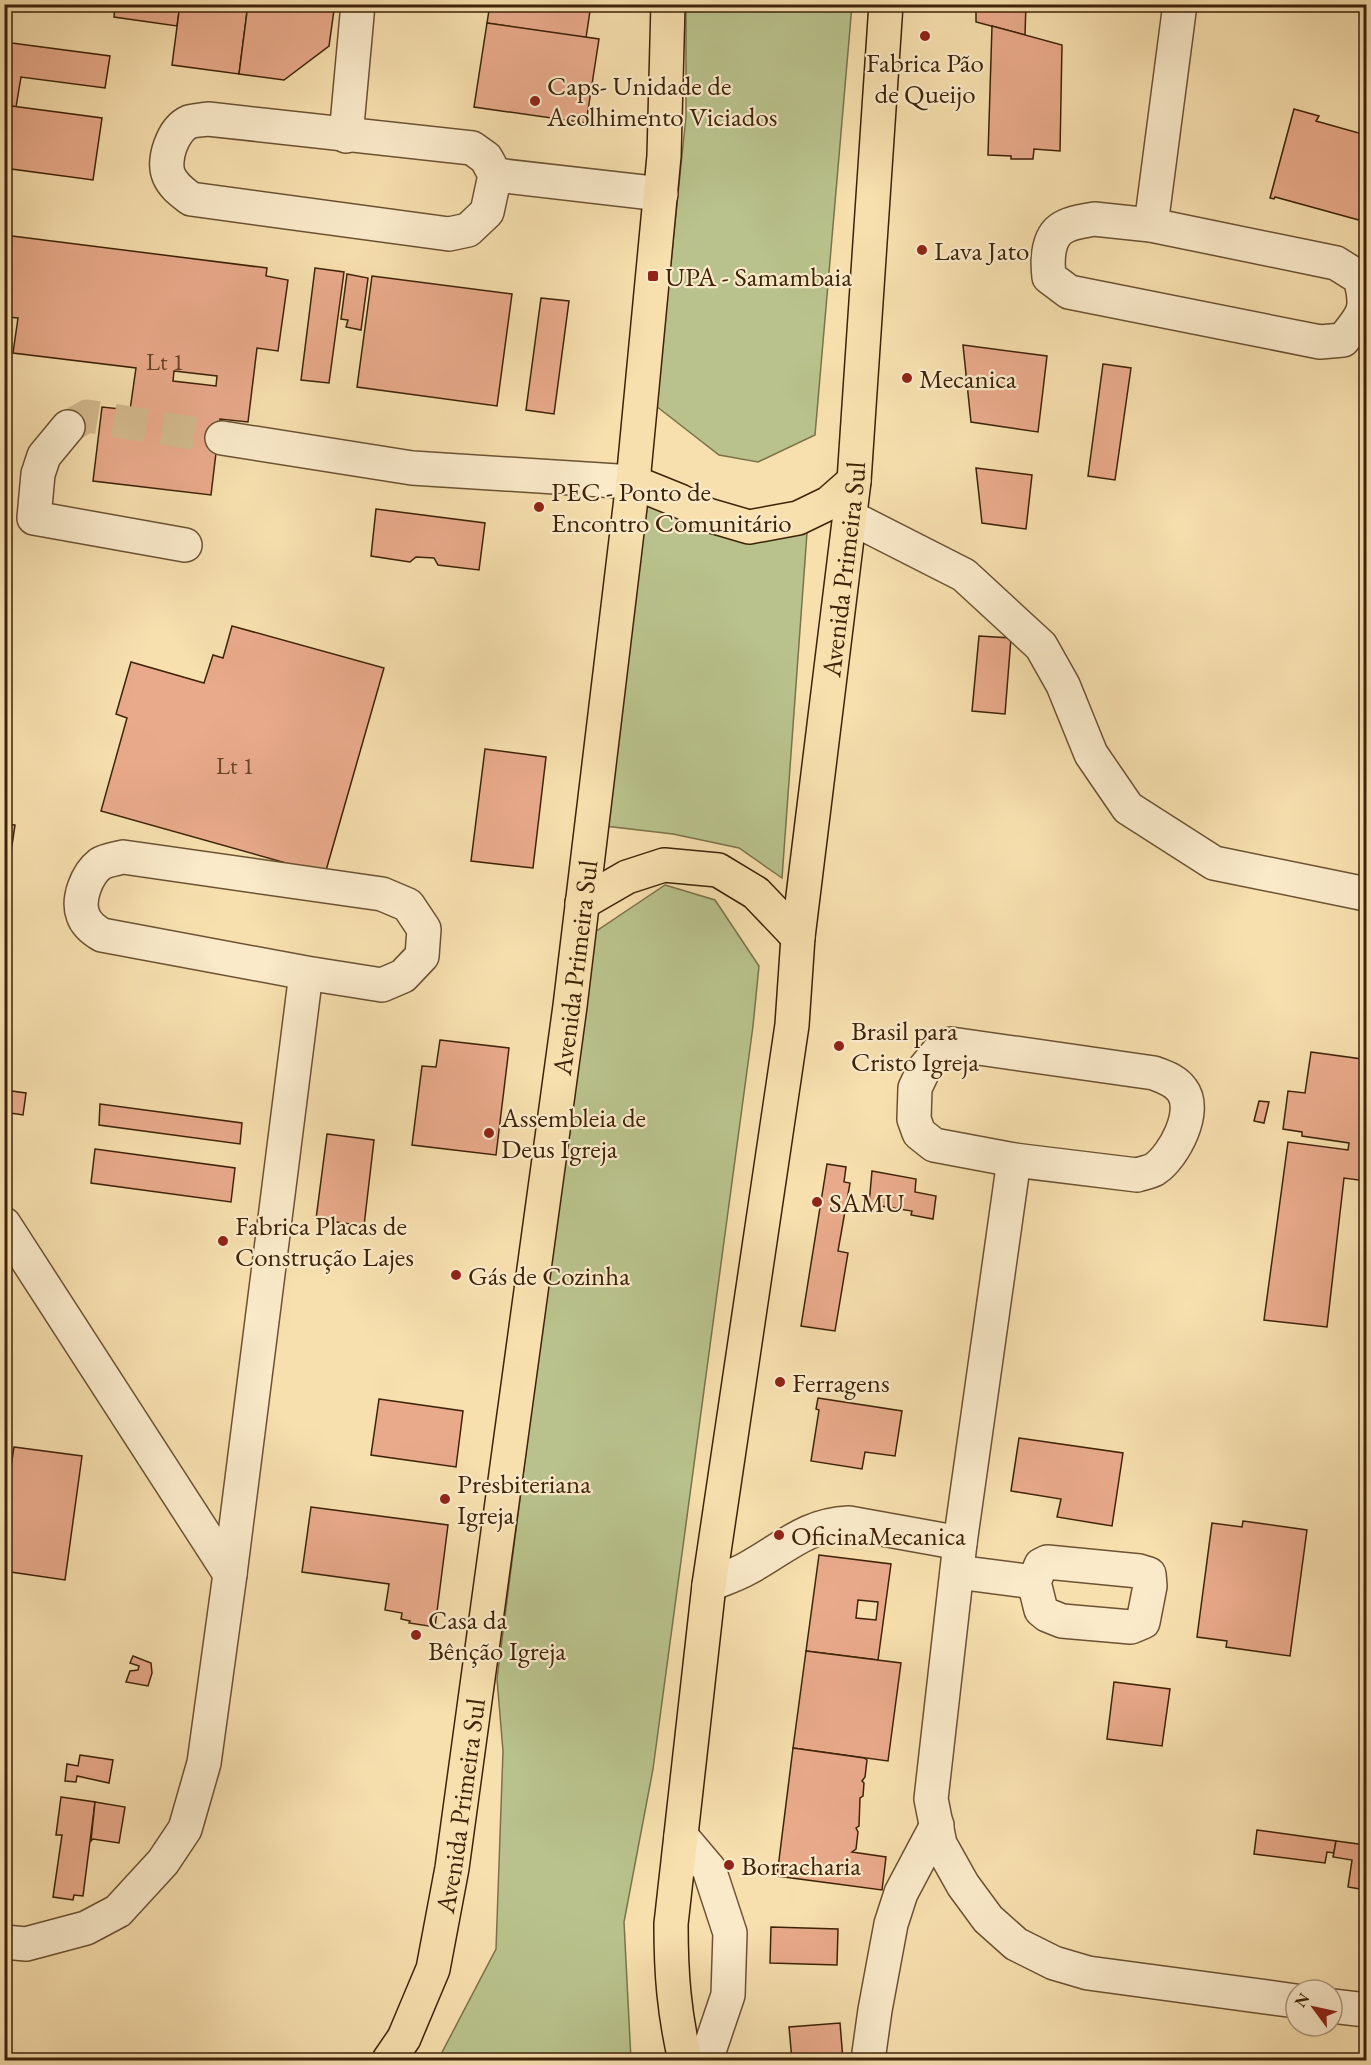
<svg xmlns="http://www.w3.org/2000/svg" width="1371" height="2065" viewBox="0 0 1371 2065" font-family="'EB Garamond',serif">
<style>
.green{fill:#b9c28c;stroke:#7c724a;stroke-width:1.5}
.building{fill:#e9aa8b;stroke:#3e2308;stroke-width:1.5;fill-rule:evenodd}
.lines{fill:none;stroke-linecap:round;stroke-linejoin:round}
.minor-tunnel{stroke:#d2b98d;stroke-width:33;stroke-dasharray:33 16;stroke-linecap:butt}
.minor-casing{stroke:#6c5232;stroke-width:36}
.major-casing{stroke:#3e2308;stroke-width:36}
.minor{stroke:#faeaca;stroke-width:33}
.major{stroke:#f7dfae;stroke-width:33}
.poi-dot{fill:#8f2418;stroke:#faeaca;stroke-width:2}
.labels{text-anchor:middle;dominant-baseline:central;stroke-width:4.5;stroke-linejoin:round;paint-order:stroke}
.number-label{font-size:24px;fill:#694529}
.poi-label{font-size:27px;fill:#3e2308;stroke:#faeaca;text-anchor:start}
.street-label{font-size:27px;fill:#3e2308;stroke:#faeaca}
</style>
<rect width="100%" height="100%" fill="#f7dfae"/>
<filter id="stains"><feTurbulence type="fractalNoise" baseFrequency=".00333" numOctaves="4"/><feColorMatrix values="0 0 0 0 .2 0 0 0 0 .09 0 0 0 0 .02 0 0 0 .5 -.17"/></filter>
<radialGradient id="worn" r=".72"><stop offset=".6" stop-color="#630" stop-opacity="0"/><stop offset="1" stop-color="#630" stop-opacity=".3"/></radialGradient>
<g class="green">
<polygon points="686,5 852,5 815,435 758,462 719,455 656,406 686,117"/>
<polygon points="647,499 696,531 760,531 808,519 782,878 739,848 673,834 605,826"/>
<polygon points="665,885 715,900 759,966 753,1026 653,1769 624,1922 631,2060 438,2060 496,1949 503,1751 497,1679 592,934"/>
</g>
<g class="building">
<polygon points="115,4 180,4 177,26 114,17"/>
<polygon points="180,4 248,4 239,74 172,65"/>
<polygon points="248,4 295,4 334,10 329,46 284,80 239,74"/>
<polygon points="490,4 591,4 586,38 487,23"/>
<polygon points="976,4 1026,4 1025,35 976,22"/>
<polygon points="487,23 599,39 586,123 474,107"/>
<polygon points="992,26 1062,45 1060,151 1034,149 1033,159 1011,159 1011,156 988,155"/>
<polygon points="4,42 110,56 105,88 21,77 16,107 4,105"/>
<polygon points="4,105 102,118 93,180 4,168"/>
<polygon points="1294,109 1319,116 1316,121 1366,135 1366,222 1275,197 1274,199 1270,198"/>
<path d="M 4,235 L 267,268 L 266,276 L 288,280 L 278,351 L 257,348 L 248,422 L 220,419 L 211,495 L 93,481 L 102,407 L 130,410 L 136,368 L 13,353 L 18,318 L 8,317 L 4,343 ZM 174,371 L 217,376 L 216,386 L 173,381 Z"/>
<polygon points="315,268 344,272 329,383 301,380"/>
<polygon points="347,274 368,278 361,330 346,327 348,320 341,319"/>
<polygon points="372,276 512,294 497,406 357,387"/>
<polygon points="541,298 569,301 554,414 526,410"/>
<polygon points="963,345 1047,356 1038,432 971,422"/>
<polygon points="1103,364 1131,368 1115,480 1088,476"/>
<polygon points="976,468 1032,475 1026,529 982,523"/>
<polygon points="376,509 485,523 479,570 438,565 434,558 416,557 410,562 371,556"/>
<polygon points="232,626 384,668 325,874 101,811 127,718 116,714 131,662 204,683 213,655 223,658"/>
<polygon points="979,636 1011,638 1005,714 972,711"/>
<polygon points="485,749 546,757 533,868 471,861"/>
<polygon points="4,823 15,825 5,892 4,892"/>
<polygon points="440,1040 509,1048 496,1155 412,1145 422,1066 436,1067"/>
<polygon points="1311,1052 1362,1059 1361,1069 1366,1070 1366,1181 1344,1178 1327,1327 1264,1320 1288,1142 1348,1150 1349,1143 1302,1136 1302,1132 1283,1129 1288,1091 1305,1093"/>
<polygon points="4,1090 26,1093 23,1115 4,1112"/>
<polygon points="1259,1101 1269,1102 1264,1123 1254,1121"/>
<polygon points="100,1104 242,1123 240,1144 99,1125"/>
<polygon points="327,1134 374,1140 364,1226 316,1219"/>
<polygon points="95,1149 235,1168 231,1202 91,1183"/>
<polygon points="827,1164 846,1167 844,1182 850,1183 838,1251 848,1253 835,1331 801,1326"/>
<polygon points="872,1171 916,1179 915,1192 936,1196 933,1219 911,1215 912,1211 869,1204"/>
<polygon points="818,1398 902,1411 895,1456 865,1452 862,1469 811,1461 819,1410 816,1409"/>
<polygon points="379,1399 463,1411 456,1467 371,1455"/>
<polygon points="1019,1438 1123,1453 1112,1526 1057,1517 1061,1499 1011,1491"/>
<polygon points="14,1447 82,1456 65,1580 4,1571 4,1515"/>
<polygon points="311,1507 448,1525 435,1627 409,1623 410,1621 401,1619 402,1613 385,1610 389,1584 302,1572"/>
<polygon points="1243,1521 1307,1530 1290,1656 1226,1647 1227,1641 1197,1637 1212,1523 1242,1527"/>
<path d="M 819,1555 L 891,1564 L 878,1660 L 806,1651 ZM 858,1600 L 878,1602 L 876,1620 L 856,1618 Z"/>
<polygon points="806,1651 901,1663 888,1761 793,1748"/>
<polygon points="133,1656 151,1663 152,1673 148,1686 126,1682 130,1671 138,1670 139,1666 130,1663"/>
<polygon points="1114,1682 1170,1689 1162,1746 1107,1739"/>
<polygon points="793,1748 864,1758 867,1760 865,1777 862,1781 864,1783 863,1796 860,1798 859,1826 856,1828 858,1832 856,1849 852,1852 886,1857 882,1890 777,1876"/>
<polygon points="80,1755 113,1760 109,1783 77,1776 76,1782 65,1781 67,1764 78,1766"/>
<polygon points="61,1797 95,1802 83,1896 74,1895 73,1900 53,1897 62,1835 56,1835"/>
<polygon points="95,1802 125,1807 119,1843 93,1839 91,1841"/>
<polygon points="1257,1830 1336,1841 1334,1853 1327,1852 1325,1863 1254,1854"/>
<polygon points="1336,1841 1366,1845 1366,1890 1348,1887 1352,1860 1333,1857"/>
<polygon points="771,1927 838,1929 837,1965 770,1963"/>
<polygon points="840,2023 843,2060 792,2060 789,2027"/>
</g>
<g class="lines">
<polyline class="minor-tunnel" points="68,427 87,416 222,438"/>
<defs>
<g id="minor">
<path d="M 208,119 L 472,148 L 486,158 L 495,175 L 487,212 L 468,230 L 449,234 L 191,199 C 182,192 174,187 169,176 C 162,160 173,129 189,122 C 194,120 202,120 208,119 Z"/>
<polyline points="346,136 358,4"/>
<polyline points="495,175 661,194"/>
<path d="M 1094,219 L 1151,225 L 1336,263 L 1360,278 C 1369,311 1363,315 1343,340 L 1320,342 L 1069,292 L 1049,277 C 1047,260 1047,234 1066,226 C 1074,222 1085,221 1094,219 Z"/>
<polyline points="1151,225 1180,4"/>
<polyline points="68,427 44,456 38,474 34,518 185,545"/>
<polyline points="222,438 412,468 633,482"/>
<polyline points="850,517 964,575 1041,646 1063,685 1091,754 1128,808 1214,863 1366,894"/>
<path d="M 951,1044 L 1154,1073 C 1164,1077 1175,1080 1182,1090 C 1198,1111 1174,1156 1155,1169 C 1150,1172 1143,1173 1137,1175 L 1014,1160 L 934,1145 L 919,1133 L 914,1119 L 915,1088 L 924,1069 L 938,1052 Z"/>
<polyline points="1014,1160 960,1543 931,1799 940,1844 963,1885 988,1919 1016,1944 1054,1963 1088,1973 1296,2001"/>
<polyline points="4,1224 230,1574 204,1763 185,1829 163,1862 118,1911 86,1928 26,1944 4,1942"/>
<polygon points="1047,1562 1139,1571 1149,1574 1150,1586 1143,1622 1131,1627 1062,1621 1047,1615 1041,1610 1034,1582 1041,1565"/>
<polyline points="957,1572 1034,1582"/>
<path d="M 230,1574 L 306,973 L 102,935 C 95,931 86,924 83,915 C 77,899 87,874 100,864 C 106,860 116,859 123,857 L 382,894 L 408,905 L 424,929 L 422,956 L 403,976 L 382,985 L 306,973"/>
<path d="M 709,1585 C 722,1579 736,1575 748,1568 C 785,1548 805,1525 849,1523 L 960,1543"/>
<polyline points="681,1836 709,1869 730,1933 728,1995 706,2060"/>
<polyline points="1332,2006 1366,2010"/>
<polyline points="868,2060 875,2010 891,1924 901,1893 937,1825"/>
</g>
<g id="major">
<polyline points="633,482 680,501 708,515 749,527 798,518 829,503 854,481"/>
<polyline points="582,903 627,877 664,865 718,870 756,893 798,937"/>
<path id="s1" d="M 389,2060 L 404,2038 L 433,1969 L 452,1868 L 570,1006 L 633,482 L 664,156 L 668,4"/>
<path id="s2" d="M 685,2060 C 674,2012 671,1974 671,1924 L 709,1585 L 792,1025 L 798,937 L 854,481 L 886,4"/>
</g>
</defs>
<use href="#minor" class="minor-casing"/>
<use href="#major" class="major-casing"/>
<use href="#minor" class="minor"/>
<use href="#major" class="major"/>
</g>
<g class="poi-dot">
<circle cx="925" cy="36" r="6"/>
<circle cx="535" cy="101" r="6"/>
<circle cx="922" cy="250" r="6"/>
<rect x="647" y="270" width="12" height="12" rx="3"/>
<circle cx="907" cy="378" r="6"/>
<circle cx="539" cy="507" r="6"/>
<circle cx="839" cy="1046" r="6"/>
<circle cx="489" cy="1133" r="6"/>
<circle cx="817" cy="1202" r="6"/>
<circle cx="223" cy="1241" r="6"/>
<circle cx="456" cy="1275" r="6"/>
<circle cx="780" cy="1382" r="6"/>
<circle cx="445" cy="1499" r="6"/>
<circle cx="779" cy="1535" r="6"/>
<circle cx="416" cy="1635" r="6"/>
<circle cx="729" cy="1865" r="6"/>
</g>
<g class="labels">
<g class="number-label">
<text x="165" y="361">Lt 1</text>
<text x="235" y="765">Lt 1</text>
</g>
<g class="poi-label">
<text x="925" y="62" text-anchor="middle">Fabrica Pão<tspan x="925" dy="31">de Queijo</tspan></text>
<text x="547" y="85">Caps- Unidade de<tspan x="547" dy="31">Acolhimento Viciados</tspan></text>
<text x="934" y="250">Lava Jato</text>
<text x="665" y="276">UPA - Samambaia</text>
<text x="919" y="378">Mecanica</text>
<text x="551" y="491">PEC - Ponto de<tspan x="551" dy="31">Encontro Comunitário</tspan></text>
<text x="851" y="1030">Brasil para<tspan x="851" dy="31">Cristo Igreja</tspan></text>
<text x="501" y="1117">Assembleia de<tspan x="501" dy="31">Deus Igreja</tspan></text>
<text x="829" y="1202">SAMU</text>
<text x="235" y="1225">Fabrica Placas de<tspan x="235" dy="31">Construção Lajes</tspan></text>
<text x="468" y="1275">Gás de Cozinha</text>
<text x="792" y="1382">Ferragens</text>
<text x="457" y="1483">Presbiteriana<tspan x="457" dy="31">Igreja</tspan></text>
<text x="791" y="1535">OficinaMecanica</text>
<text x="428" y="1619">Casa da<tspan x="428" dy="31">Bênção Igreja</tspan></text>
<text x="741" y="1865">Borracharia</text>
</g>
<g class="street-label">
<text stroke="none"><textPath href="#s2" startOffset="1503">Avenida Primeira Sul</textPath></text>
<text stroke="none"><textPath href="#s1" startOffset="1113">Avenida Primeira Sul</textPath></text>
<text stroke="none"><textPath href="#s1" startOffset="267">Avenida Primeira Sul</textPath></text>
</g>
</g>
<rect width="1371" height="2065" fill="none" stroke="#f7dfae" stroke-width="24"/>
<rect x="6" y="6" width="1359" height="2053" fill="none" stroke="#3e2308" stroke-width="3"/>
<rect x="12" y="12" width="1347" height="2041" fill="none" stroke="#3e2308" stroke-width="1.5"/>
<g transform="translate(1314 2008) rotate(303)"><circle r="28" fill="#faeaca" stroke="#af9a7c" stroke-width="1.5"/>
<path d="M0-4.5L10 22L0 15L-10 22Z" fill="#8f2418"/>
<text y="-9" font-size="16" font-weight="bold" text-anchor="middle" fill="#3e2308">N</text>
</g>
<rect width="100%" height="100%" filter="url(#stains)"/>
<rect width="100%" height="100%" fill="url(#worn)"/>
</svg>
